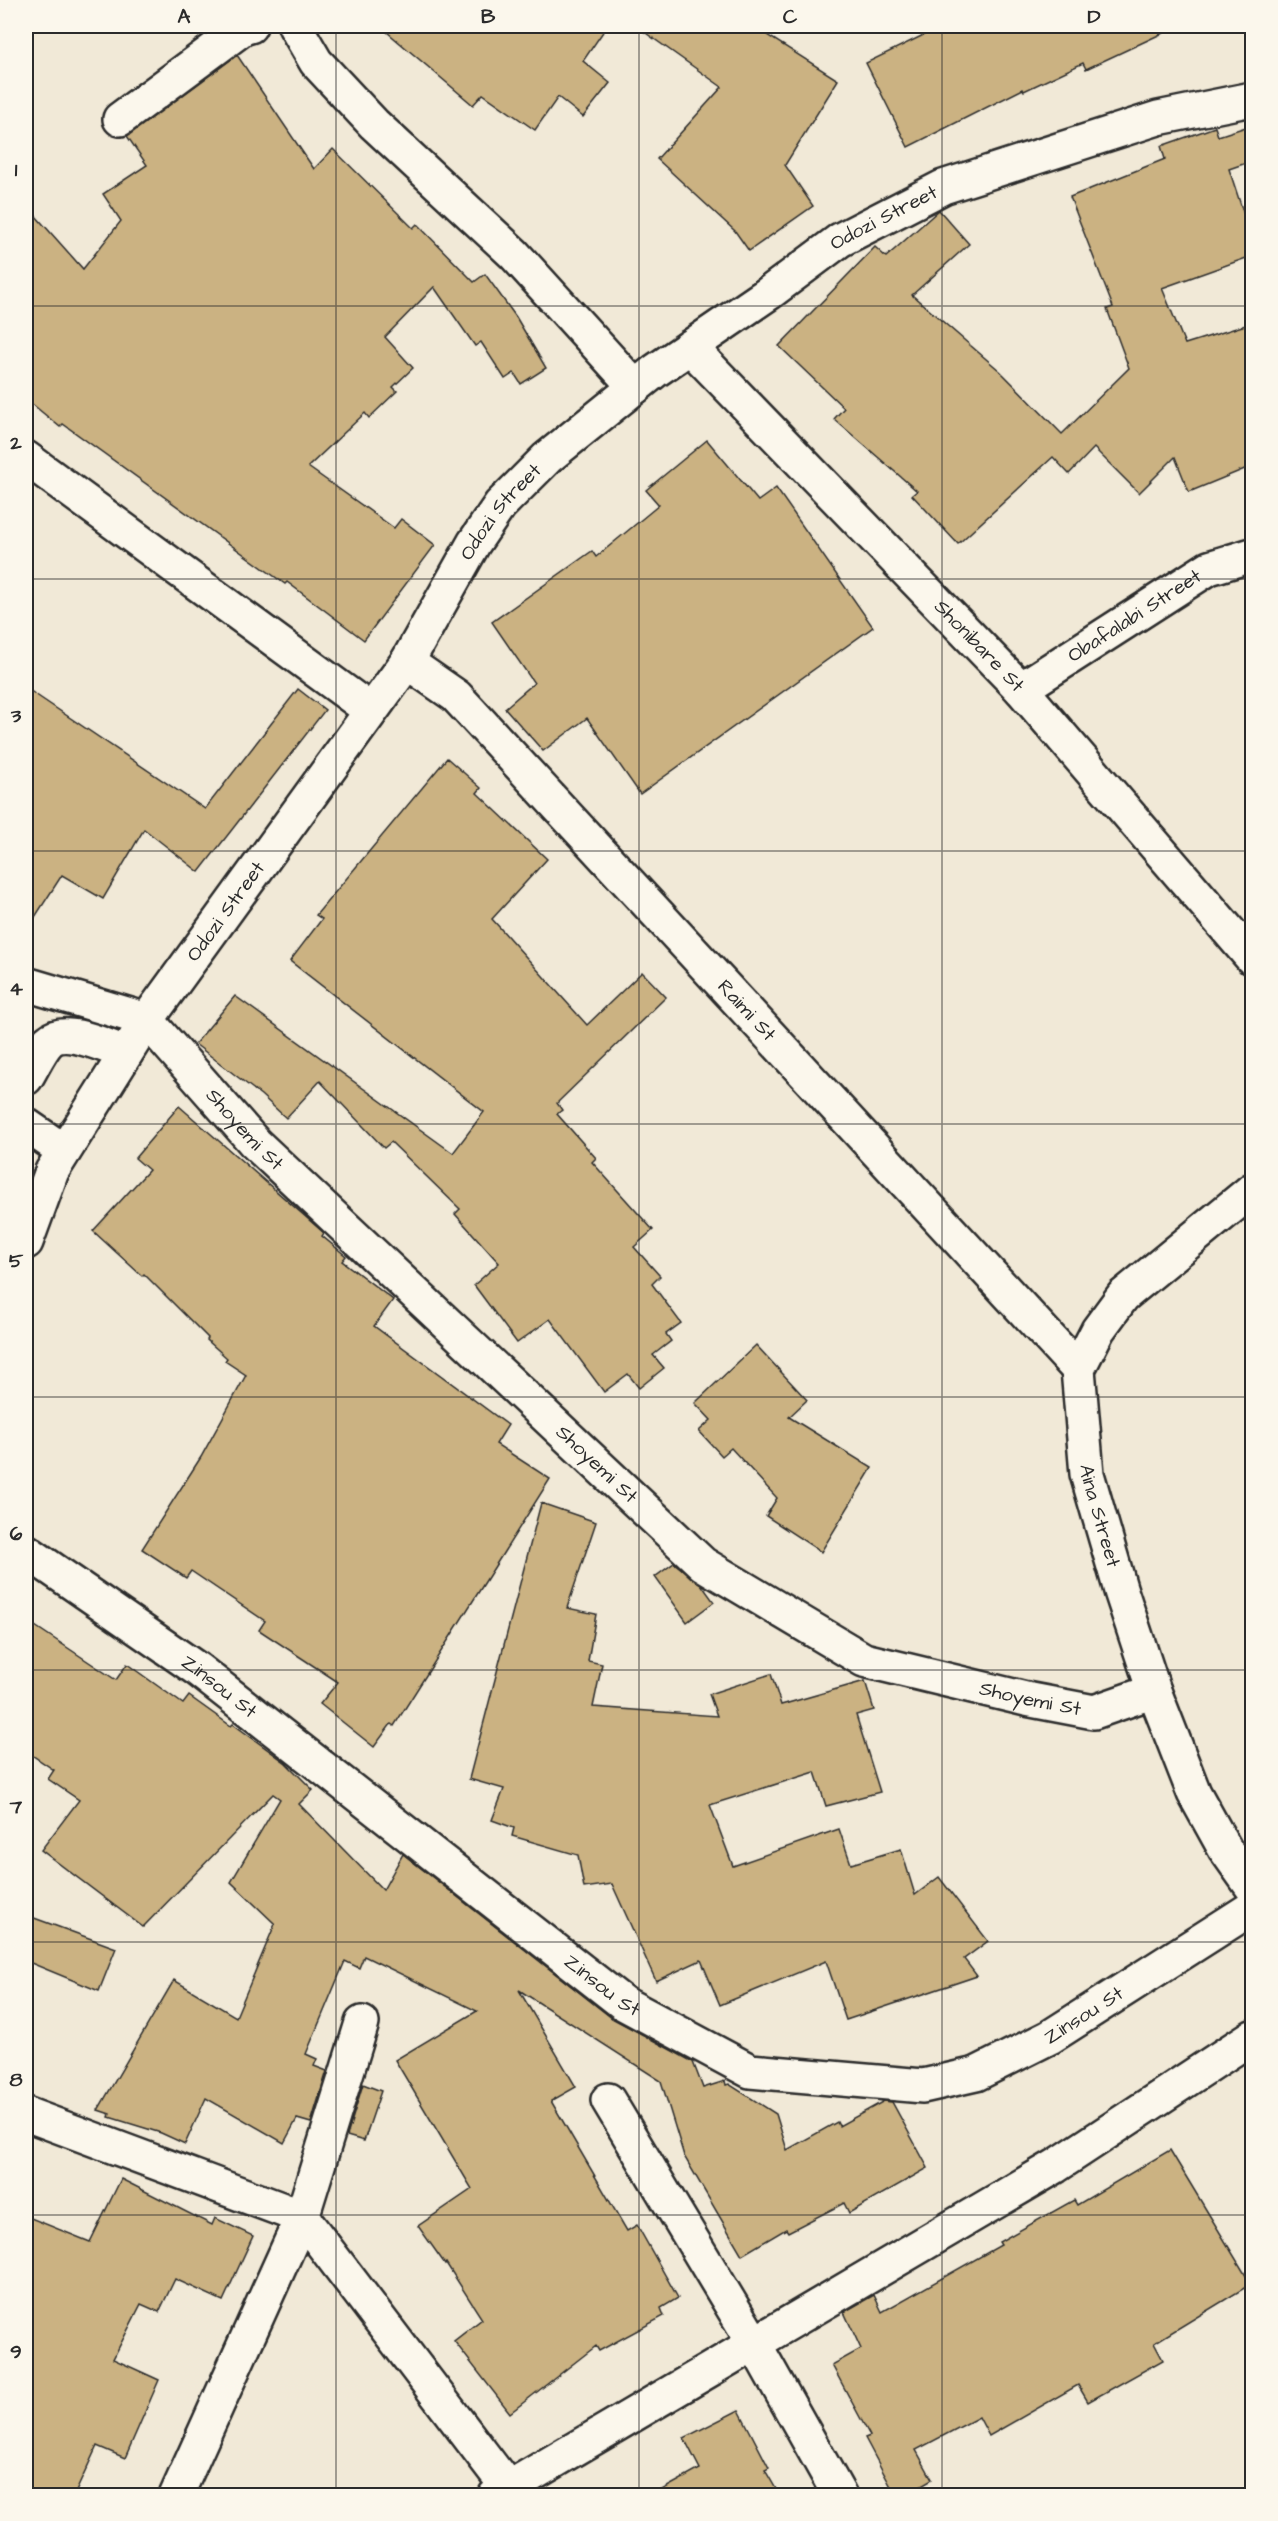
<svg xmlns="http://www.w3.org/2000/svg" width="1278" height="2521" viewBox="0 0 1278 2521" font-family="'Architects Daughter',sans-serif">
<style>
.building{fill:#cbb282;stroke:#2b2b2b;stroke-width:1.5}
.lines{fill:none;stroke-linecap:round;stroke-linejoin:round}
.minor-casing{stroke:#2b2b2b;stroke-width:38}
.major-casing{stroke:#2b2b2b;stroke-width:38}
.minor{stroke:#fbf7ec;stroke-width:33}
.major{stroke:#fbf7ec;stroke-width:33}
.grid{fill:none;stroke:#2b2b2b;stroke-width:1.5;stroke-opacity:0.55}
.labels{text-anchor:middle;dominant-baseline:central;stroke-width:4.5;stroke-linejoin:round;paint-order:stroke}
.street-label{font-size:20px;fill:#2b2b2b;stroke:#fbf7ec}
.neatline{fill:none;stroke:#2b2b2b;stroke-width:2}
.grid-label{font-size:20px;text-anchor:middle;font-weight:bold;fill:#2b2b2b}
</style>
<rect width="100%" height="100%" fill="#f1e9d7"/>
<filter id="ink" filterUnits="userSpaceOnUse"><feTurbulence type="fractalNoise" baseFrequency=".0167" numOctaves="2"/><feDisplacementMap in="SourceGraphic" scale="12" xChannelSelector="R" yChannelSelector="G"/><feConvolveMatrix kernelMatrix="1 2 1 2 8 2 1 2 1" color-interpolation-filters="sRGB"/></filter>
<g filter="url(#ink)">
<g class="building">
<polygon points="380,26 607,26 583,61 610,83 583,117 558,97 535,130 483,94 473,105"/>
<polygon points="636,26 753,26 838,80 785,165 813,206 749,251 735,231 657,159 722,87"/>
<polygon points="942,26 1178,26 1086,69 1083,63 1024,91 1023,89 908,147 866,63"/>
<polygon points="237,55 314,169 333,149 413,228 417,224 474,282 485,274 516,317 546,368 521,384 514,373 505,379 481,342 475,346 434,287 385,337 413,368 393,387 397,391 369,418 365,413 308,467 394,528 401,519 435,545 364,640 287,582 285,584 63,424 60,427 26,399 26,205 83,269 121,221 103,194 147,165 127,136"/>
<polygon points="1252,125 1252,161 1229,169 1252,239 1252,256 1162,288 1185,344 1252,323 1252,466 1189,492 1175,457 1139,493 1094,448 1069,474 1053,457 958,544 912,495 917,491 834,419 844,408 779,346 875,247 886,257 939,210 969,244 912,295 1000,371 1062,434 1129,368 1107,309 1113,307 1070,197 1165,159 1161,146 1215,127 1218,136"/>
<polygon points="707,440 758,501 776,488 873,627 640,794 587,718 543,751 505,708 534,683 492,622 592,551 596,557 659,505 646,490"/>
<polygon points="26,688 205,809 298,689 325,710 199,872 144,829 103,899 62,875 26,931"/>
<polygon points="447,758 481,788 477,793 547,859 492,919 587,1025 642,972 666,997 557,1103 562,1110 557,1114 596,1158 592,1162 653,1230 634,1247 660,1276 652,1284 681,1323 666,1334 671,1341 653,1355 664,1368 639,1388 628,1374 604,1392 550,1319 517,1343 474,1285 499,1263 455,1214 460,1209 391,1142 384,1148 320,1081 286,1118 261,1095 195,1044 235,996 453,1153 484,1112 290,961 322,919 316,915"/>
<polygon points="179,1106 324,1233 322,1236 346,1256 342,1261 393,1300 374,1326 508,1425 496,1444 550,1479 394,1726 391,1724 374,1747 320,1704 338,1682 259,1630 265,1621 191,1571 186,1578 142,1549 201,1457 246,1375 225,1361 227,1358 207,1340 208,1338 144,1274 142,1276 93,1231 149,1170 135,1158"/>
<polygon points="756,1345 807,1400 789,1417 872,1468 821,1552 766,1516 777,1498 731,1448 722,1456 699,1431 711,1420 695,1403"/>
<polygon points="541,1503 596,1522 567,1608 596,1614 588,1661 602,1664 593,1707 717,1716 709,1694 771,1674 781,1705 865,1681 874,1710 856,1715 880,1792 826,1806 815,1772 710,1805 733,1866 839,1829 851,1864 901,1849 915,1895 939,1877 988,1941 964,1959 977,1976 846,2020 826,1961 720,2005 701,1960 656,1981 612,1884 584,1888 578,1855 512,1836 514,1828 492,1820 504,1789 469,1779"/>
<polygon points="674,1563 701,1584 714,1602 687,1622 655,1577"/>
<polygon points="26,1620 116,1680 127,1664 183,1704 189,1696 231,1726 233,1724 286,1763 313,1790 299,1804 383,1890 403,1854 612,2018 693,2062 703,2088 725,2081 726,2085 729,2084 776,2114 787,2150 837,2122 839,2126 884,2101 892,2102 928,2168 849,2213 844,2203 788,2232 786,2229 742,2255 684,2156 661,2081 519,1990 576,2087 551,2101 627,2231 637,2225 678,2298 661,2308 664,2316 599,2351 596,2346 510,2413 454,2341 482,2319 446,2263 445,2264 418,2226 472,2189 395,2060 477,2011 364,1956 359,1968 345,1961 306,2054 317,2059 314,2066 327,2071 311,2123 297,2119 284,2143 206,2098 185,2144 161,2133 109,2117 110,2114 98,2110 174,1980 236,2017 275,1924 231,1882 280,1799 273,1794 143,1927 41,1850 79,1800 48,1779 54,1770 26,1751"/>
<polygon points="26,1915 116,1948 99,1991 26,1961"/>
<polygon points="363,2084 381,2091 364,2141 347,2136"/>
<polygon points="1170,2150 1251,2284 1154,2343 1163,2360 1088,2402 1078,2385 989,2436 979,2417 916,2450 932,2479 903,2496 896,2496 865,2438 870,2436 832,2365 861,2349 844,2312 874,2295 882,2312 1001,2245 999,2242 1074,2200 1077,2205"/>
<polygon points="121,2179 212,2225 215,2218 253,2236 223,2301 175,2279 159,2312 141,2304 113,2359 159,2380 125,2458 97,2446 74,2496 26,2496 26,2216 90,2242"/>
<polygon points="739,2410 769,2468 765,2470 780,2496 651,2496 700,2469 684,2438"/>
</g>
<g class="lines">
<defs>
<g id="minor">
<polyline points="295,26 316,62 374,124 514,254 635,387"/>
<polyline points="120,119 243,28 250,26"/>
<path id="s1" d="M 690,347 L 1021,689 L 1252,958"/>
<polyline points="26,458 370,710"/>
<path id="s2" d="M 407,662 L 456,696 L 1078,1369"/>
<path id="s3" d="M 1021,689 L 1209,568 L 1252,555"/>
<path id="s4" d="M 26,984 L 147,1020 L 255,1143 L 703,1564 L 864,1660 L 1026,1699 L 1094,1712 L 1154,1691"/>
<path d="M 26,1078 C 33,1067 40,1050 49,1041 C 66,1026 107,1047 126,1053"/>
<polyline points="26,1125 64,1151"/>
<path id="s5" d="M 1252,1190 L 1123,1296 L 1098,1330 L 1078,1369 L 1087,1474 L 1121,1591 L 1154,1691 L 1194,1793 L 1225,1849 L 1252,1887"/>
<path id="s6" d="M 26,1551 L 197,1669 L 623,2003 L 750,2071 L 923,2086 L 976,2074 L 1050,2037 L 1252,1908"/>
<polyline points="608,2100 754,2343 840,2496"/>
<polyline points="26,2114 302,2217 508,2488"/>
<polyline points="176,2496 302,2217 362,2023"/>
<polyline points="495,2496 1056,2166 1252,2037"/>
</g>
<g id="major">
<path id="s7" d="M 26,1242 L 52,1171 L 147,1020 L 407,662 L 474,543 L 500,505 L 547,458 L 655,371 L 769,293 L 840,240 L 943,187 L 1158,118 L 1252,99"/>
</g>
</defs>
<use href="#minor" class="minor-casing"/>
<use href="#major" class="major-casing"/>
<use href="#minor" class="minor"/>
<use href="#major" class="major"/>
</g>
</g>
<path class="grid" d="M 336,26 L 336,2496M 639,26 L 639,2496M 942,26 L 942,2496M 26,306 L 1252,306M 26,579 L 1252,579M 26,851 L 1252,851M 26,1124 L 1252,1124M 26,1397 L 1252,1397M 26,1670 L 1252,1670M 26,1942 L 1252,1942M 26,2215 L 1252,2215"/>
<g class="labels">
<g class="street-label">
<text stroke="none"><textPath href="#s7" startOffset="1360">Odozi Street</textPath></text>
<text stroke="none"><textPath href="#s7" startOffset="874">Odozi Street</textPath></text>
<text stroke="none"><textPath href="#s3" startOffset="135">Obafalabi Street</textPath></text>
<text stroke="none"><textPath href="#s1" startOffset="416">Shonibare St</textPath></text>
<text stroke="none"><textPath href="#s7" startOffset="388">Odozi Street</textPath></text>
<text stroke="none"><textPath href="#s2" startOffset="488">Raimi St</textPath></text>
<text stroke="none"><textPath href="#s4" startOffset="273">Shoyemi St</textPath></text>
<text stroke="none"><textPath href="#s4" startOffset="759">Shoyemi St</textPath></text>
<text stroke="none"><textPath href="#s5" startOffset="402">Aina Street</textPath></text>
<text stroke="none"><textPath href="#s6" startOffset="236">Zinsou St</textPath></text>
<text stroke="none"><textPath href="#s4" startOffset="1263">Shoyemi St</textPath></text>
<text stroke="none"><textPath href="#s6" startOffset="722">Zinsou St</textPath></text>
<text stroke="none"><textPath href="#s6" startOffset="1244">Zinsou St</textPath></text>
</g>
</g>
<rect width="1278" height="2521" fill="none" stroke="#fbf7ec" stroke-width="66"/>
<rect x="33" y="33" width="1212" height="2455" class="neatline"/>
<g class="grid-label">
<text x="184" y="23">A</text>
<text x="488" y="23">B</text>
<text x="790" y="23">C</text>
<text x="1094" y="23">D</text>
<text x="16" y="176">1</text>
<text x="16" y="449">2</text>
<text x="16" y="722">3</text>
<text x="16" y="995">4</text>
<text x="16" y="1267">5</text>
<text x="16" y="1540">6</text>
<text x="16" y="1813">7</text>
<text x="16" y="2086">8</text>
<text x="16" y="2358">9</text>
</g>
</svg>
